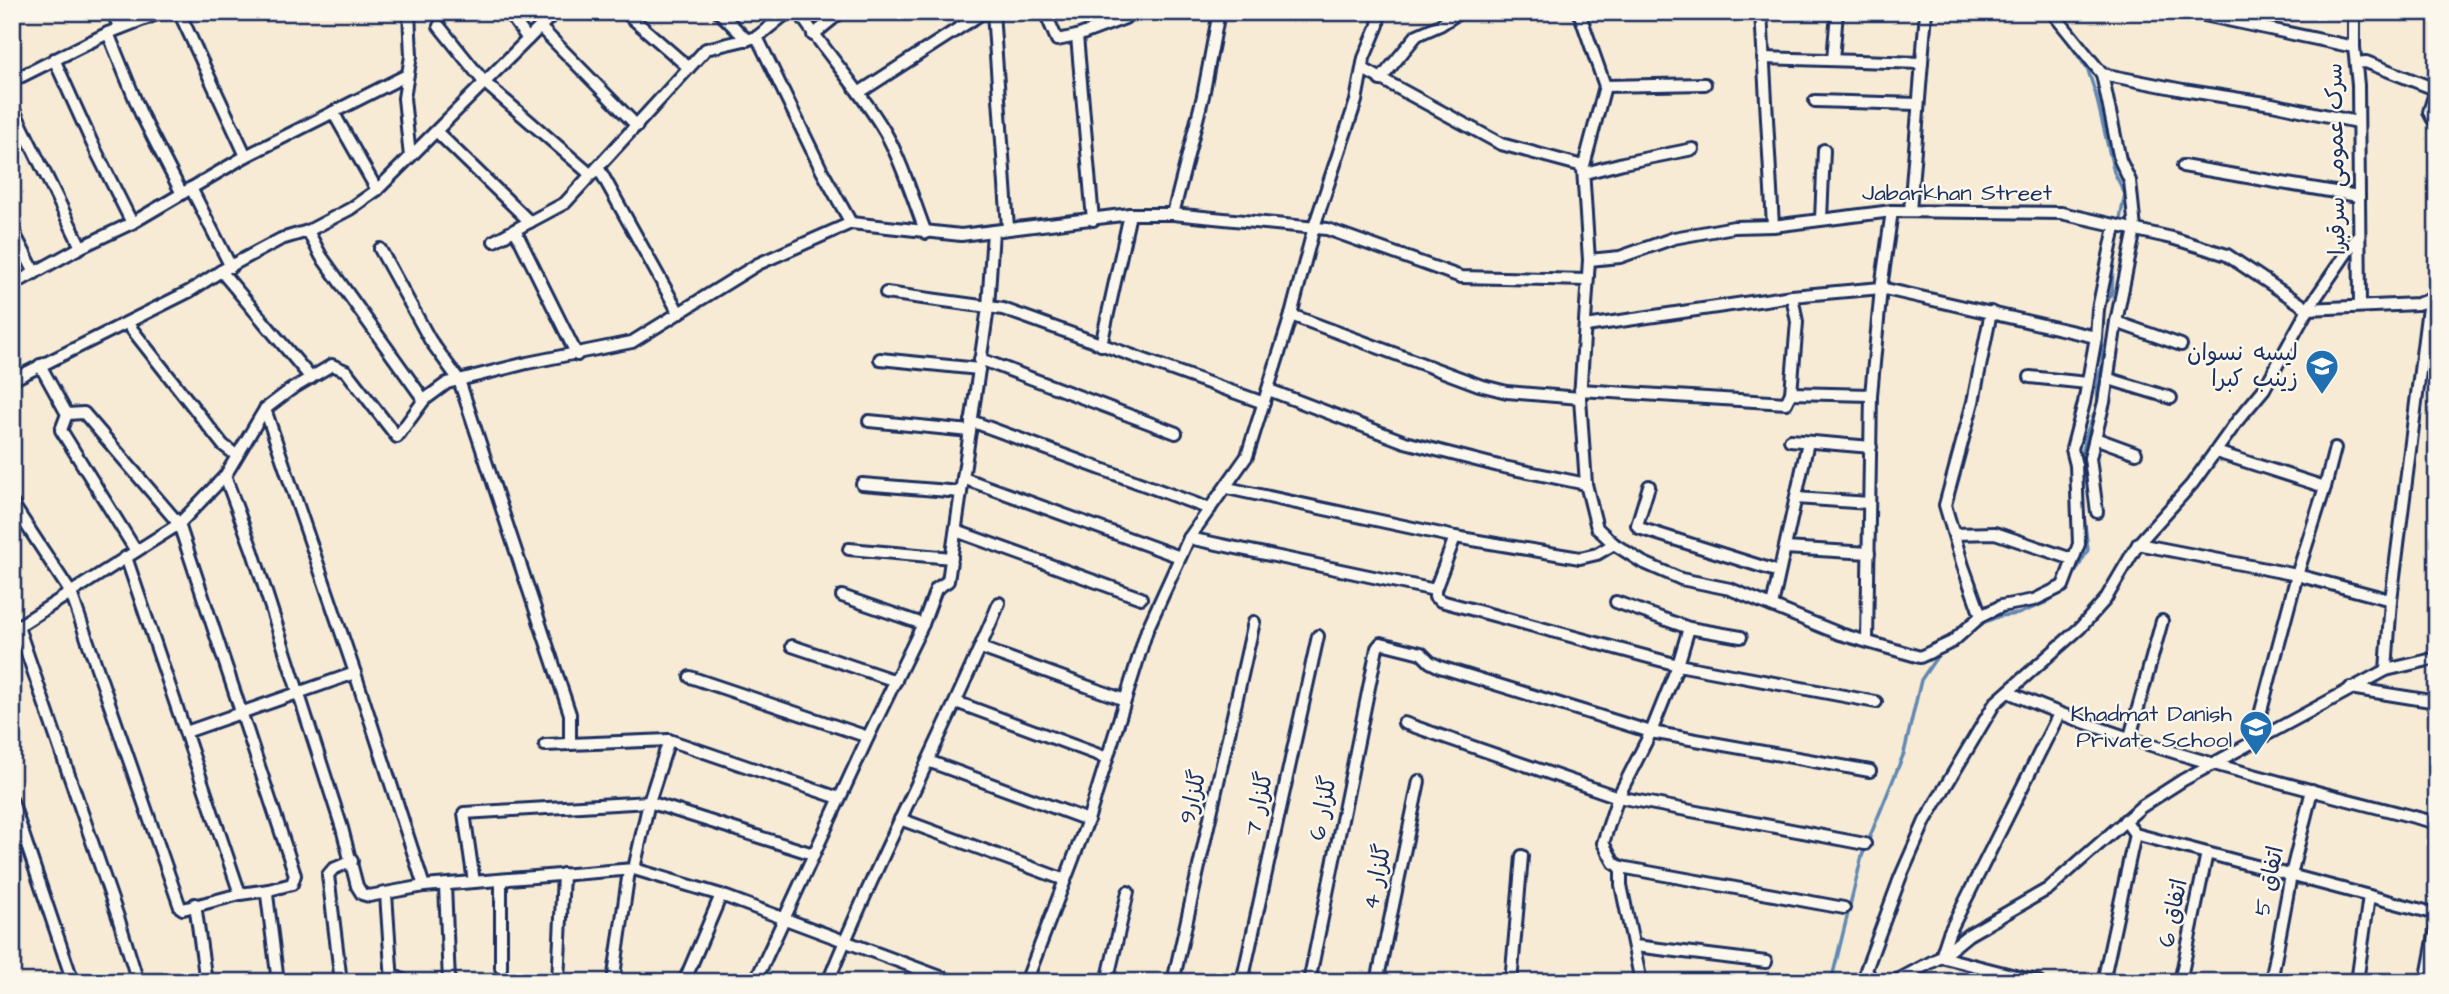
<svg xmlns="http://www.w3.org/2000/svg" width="2449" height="994" viewBox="0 0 2449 994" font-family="'Architects Daughter','Playpen Sans Arabic',sans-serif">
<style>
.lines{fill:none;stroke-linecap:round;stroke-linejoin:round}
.stream{stroke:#6089b3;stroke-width:3.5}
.minor-casing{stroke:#1b2f5e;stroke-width:16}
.minor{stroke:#fbf7ec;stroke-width:10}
.labels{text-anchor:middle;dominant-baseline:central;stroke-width:5;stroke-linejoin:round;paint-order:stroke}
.street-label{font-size:23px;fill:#1b2f5e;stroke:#fbf7ec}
.poi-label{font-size:23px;fill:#1b2f5e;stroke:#fbf7ec;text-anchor:end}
</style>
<rect width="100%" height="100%" fill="#f7ebd5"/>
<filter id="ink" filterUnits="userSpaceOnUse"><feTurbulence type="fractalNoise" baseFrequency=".0143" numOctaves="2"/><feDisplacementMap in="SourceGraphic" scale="14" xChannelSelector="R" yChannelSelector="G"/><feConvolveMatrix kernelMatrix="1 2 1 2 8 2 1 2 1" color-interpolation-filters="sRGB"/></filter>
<g filter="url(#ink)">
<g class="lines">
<g class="stream">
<polyline points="2058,27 2088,70 2096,95 2114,172 2125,194 2119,224"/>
<polyline points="2068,585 2088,550 2083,508 2082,455 2087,432 2098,405 2097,380 2102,367 2103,307 2112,293 2113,262"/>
<polyline points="1961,640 1983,623 2000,616 2018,614 2045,603 2063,591"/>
<polyline points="1831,982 1862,856 1904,753 1921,680 1938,655 1946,650"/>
</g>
<defs>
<g id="minor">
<polyline points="112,12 120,28"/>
<polyline points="179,12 246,156"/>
<polyline points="409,12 411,56 404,98 410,157"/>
<polyline points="508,12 528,39"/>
<polyline points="625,12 688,67"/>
<polyline points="719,12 747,40"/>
<path d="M 799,12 C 826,54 860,89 885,132 C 901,159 914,202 926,233"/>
<polyline points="993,12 1008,228"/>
<polyline points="1045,12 1057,40 1077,36 1125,18"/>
<polyline points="1579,12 1605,86 1583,169"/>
<polyline points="1761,12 1773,226"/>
<polyline points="2052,12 2102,74 2120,160 2130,181 2135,229 2116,322 2104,402 2090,458 2097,512"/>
<polyline points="2190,12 2354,47"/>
<polyline points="2354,12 2354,47 2358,85 2360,305"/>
<polyline points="439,26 484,82 590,174"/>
<polyline points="540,27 637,126"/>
<polyline points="108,33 141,114 181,192"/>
<polyline points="813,35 841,12"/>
<polyline points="1077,36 1093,220"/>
<polyline points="757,37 822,171 851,223"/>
<polyline points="1763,58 1922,63"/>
<polyline points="54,59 92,143 132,223"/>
<polyline points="1833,60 1837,12"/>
<polyline points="2356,63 2366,62 2435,89"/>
<polyline points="1363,69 1501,144 1579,165 1583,169 1589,260 1580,398 1586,484 1597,528 1614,544 1642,562 1681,579 1730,589 1840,634 1920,657 1952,642 1981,616 2001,606 2034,600 2063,586 2079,544 2076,465 2072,449 2084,403 2096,337 2098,309 2115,227"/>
<polyline points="2102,74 2183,90 2272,104 2357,122"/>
<polyline points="1380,80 1417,35 1440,25 1460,12"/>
<polyline points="12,81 108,33 162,12"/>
<polyline points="1605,86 1705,84"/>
<polyline points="2437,86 2429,112 2432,118 2437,119"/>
<polyline points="860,92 984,12"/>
<polyline points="1815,101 1918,104"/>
<polyline points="12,106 81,247"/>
<polyline points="333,112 377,190"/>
<polyline points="437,132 530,222"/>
<polyline points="2183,166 2358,196"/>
<polyline points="598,167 679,313"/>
<polyline points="1585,173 1623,163 1693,149"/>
<polyline points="191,188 231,267"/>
<polyline points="1910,211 1926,12"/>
<polyline points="1173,214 1203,96 1219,12"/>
<polyline points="1821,219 1824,150"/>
<polyline points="12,229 35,273"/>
<polyline points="515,230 577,355"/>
<polyline points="308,231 321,256 424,400"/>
<polyline points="494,241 565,203 706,49 757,37 788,12"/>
<polyline points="380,249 430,340 459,380 570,714 570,744"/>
<polyline points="1589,260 1620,257 1674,238 1734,227 1773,226 1892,211 2061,213 2172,238 2227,255 2308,309"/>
<polyline points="221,271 311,378"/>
<polyline points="12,285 81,247 132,223 246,156 407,75"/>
<polyline points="886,293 1003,309 1264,403"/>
<path d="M 2308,309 L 2417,304 C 2427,301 2436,298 2437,286"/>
<polyline points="1291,315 1479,385 1507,392 1580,398"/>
<polyline points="2116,322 2181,345"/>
<polyline points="127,323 223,445 236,455"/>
<polyline points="1586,326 1792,296 1881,288 2096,337"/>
<polyline points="1101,345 1130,214"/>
<polyline points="880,359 979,369"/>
<polyline points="980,359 1176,433"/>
<polyline points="40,365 67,414 61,430 136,551"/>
<polyline points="2030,377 2087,383"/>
<polyline points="2109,379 2171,398"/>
<polyline points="12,380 190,291 221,271 281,239 308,231 350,209 377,190 555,12"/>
<polyline points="1269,390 1405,442 1499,466 1586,484"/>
<polyline points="1580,390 1786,403 1791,393 1797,322 1792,296"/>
<polyline points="1791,393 1871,395"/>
<polyline points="265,409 355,673 424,886"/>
<polyline points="67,414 84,413 179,524 295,875 292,884 269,890 267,895 278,982"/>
<polyline points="869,421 970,431"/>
<polyline points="971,421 1210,509"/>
<polyline points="2095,438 2136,453"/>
<polyline points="1790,440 1871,447"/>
<polyline points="2216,452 2325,487"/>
<polyline points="225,476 253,552 342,828 357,886 362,894 369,896 424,886 634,869 721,895 954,982"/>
<polyline points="963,478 1180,557"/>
<polyline points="862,484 961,492"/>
<polyline points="1649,486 1637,525 1639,528 1779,572"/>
<polyline points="1227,488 1455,537 1580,558 1597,554 1614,544"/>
<polyline points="1796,498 1869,503"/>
<polyline points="12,503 71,593 180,907 183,909 240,894 269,890"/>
<polyline points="956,531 1141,598"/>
<polyline points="1954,534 1995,533 2072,559"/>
<polyline points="1455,537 1435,590 1435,597 1441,601 1678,665 1876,702"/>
<polyline points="1189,538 1435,590"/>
<polyline points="2138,544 2297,575 2391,600"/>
<polyline points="1785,548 1869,553"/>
<polyline points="849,549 952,558"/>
<polyline points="126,557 240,894"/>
<polyline points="842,596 923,624"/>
<polyline points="1616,602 1689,628 1741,637"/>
<polyline points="1772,606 1808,442"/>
<polyline points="1981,616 1963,566 1945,505 1973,402 1991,312"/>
<polyline points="18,627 118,917 138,982"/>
<polyline points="12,630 179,524 225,476 265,409 290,390 332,365 346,371 397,437 424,400 447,383 527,363 632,342 758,264 851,223 961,235 1130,214 1173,214 1327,229 1461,277 1587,280"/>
<polyline points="1867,641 1871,395 1881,288 1892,211"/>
<polyline points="792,646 896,681"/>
<polyline points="981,648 1125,700"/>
<polyline points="2386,670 2391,600 2429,300"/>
<polyline points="690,677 868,737"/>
<polyline points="2350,688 2437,702"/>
<path d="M 2008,692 C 2145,752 2293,785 2437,823"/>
<polyline points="956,702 1107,758"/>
<polyline points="1404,723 1618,797 1865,844"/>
<polyline points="186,732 355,673"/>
<polyline points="2130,737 2162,621"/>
<polyline points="2256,739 2257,726 2297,575 2325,487 2335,448"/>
<polyline points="545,745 669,740 839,798"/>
<polyline points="928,761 1088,820"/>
<polyline points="12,801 73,982"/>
<polyline points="900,819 1065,880"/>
<polyline points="2125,820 2135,834 2437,914"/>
<polyline points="1621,867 1844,908"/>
<polyline points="634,869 649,802 669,740"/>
<polyline points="474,882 464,813 649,802 813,854"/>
<polyline points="445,885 449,982"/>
<polyline points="386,894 392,982"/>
<polyline points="195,904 206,982"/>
<polyline points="1635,946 1766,962"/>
<polyline points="501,968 501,880"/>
<polyline points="392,975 408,982"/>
<polyline points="341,982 328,875 333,869 352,861"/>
<polyline points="558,982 563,874"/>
<polyline points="613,982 629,871"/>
<polyline points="684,982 721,895"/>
<polyline points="755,982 868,737 923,624 936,589 948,581 988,308 993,231"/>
<path d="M 828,982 C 880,853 946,731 999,603"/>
<polyline points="1026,982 1088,820 1147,630 1189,538 1247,456 1291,315 1314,227 1356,101 1364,58 1378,25 1379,12"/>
<polyline points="1107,982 1128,892"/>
<polyline points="1173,982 1254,622"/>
<polyline points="1242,982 1318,636"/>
<polyline points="1309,982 1377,648 1381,643 1421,653 1430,662 1440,667 1651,732 1870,771"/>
<polyline points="1377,982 1419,781"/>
<polyline points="1511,982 1522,856"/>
<polyline points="1641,982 1621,885 1621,867 1614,863 1603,843 1618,797 1651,732 1678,665 1689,628"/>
<polyline points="1873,982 1866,970 1900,878 1925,821 1995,703 2080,628 2105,600 2138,544 2192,484 2238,420 2264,389 2308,309 2358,236"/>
<polyline points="1894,982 1941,957 1968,935 2048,889 2141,807 2183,780 2386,670 2437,658"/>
<polyline points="2039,982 1941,957 1949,933 2059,714"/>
<polyline points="2103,982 2135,834"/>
<polyline points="2180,982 2207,853"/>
<polyline points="2271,982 2291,875 2312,790"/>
<polyline points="2357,982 2369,896"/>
<polyline points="2426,982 2437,924"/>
</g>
</defs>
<use href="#minor" class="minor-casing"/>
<use href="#minor" class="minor"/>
</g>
</g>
<defs>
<symbol id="school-pin" viewBox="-11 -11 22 30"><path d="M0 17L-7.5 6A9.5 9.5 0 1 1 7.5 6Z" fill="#1f6fb2" stroke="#fbf7ec"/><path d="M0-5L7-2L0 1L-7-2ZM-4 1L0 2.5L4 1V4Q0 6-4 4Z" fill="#fff"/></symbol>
</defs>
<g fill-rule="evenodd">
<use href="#school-pin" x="2303" y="347" width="38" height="52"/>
<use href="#school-pin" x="2237" y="708" width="38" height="52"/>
</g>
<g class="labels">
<g class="street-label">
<text transform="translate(2336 159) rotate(-91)">سرک عمومی سرقبرا</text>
<text x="1957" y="193">Jabarkhan Street</text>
<text transform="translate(1193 797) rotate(-77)">گلزار9</text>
<text transform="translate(1259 804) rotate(-78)">گلزار 7</text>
<text transform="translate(1323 808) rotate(-79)">گلزار 6</text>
<text transform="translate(1377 877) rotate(-78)">گلزار 4</text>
<text transform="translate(2269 881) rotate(-78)">اتفاق 5</text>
<text transform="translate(2173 913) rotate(-78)">اتفاق 6</text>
</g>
<g class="poi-label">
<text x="2298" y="353">لیسه نسوان<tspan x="2298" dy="26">زینب کبرا</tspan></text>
<text x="2232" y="714">Khadmat Danish<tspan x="2232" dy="26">Private School</tspan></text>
</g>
</g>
<rect width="2449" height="994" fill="none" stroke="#fbf7ec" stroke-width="42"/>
<rect x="21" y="21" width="2407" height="952" fill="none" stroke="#1b2f5e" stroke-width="2.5" filter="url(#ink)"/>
</svg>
